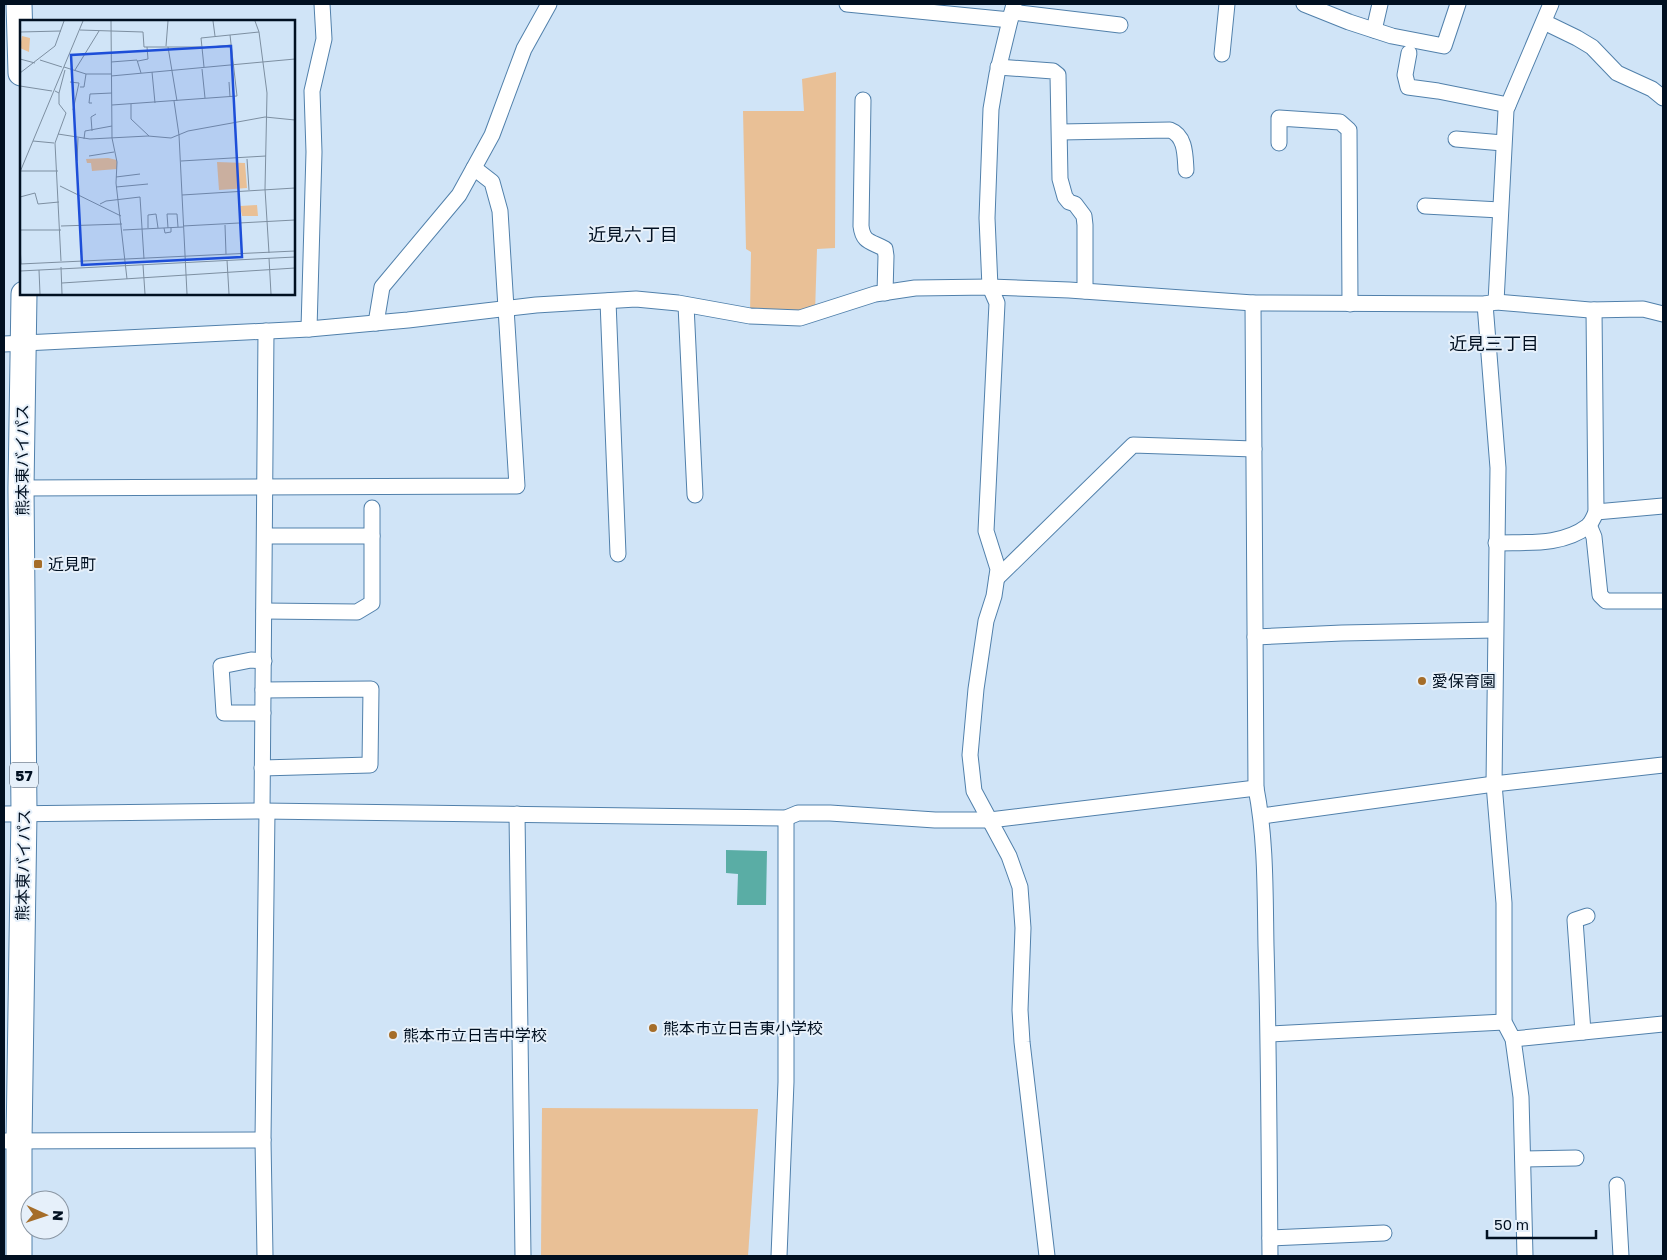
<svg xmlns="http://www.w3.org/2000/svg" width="1667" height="1260" viewBox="0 0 1667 1260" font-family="'Golos Text','Noto Sans JP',sans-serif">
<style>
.green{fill:#e9c096}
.water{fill:#5aada5}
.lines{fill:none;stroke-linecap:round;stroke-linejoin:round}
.minor-casing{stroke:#5180ab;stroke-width:17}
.trunk-casing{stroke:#5180ab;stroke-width:27}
.minor{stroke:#fff;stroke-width:15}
.trunk{stroke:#fff;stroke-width:25}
.poi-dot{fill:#a56d29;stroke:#e6f0fa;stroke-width:2}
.labels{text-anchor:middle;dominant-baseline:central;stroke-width:4;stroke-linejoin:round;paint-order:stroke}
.shield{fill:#e6f0fa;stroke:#465362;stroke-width:1}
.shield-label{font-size:15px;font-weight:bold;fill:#011021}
.street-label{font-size:16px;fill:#011021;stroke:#e6f0fa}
.poi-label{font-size:16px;fill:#011021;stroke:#e6f0fa;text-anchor:start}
.neighbourhood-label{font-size:18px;fill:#011021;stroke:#e6f0fa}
.inset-road{fill:none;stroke:#7d8fa1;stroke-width:1}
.view{fill:#1d4ed8;fill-opacity:0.15;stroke:#1d4ed8;stroke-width:2.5}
.inset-edge{fill:none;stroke:#011021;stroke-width:2.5}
</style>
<rect width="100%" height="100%" fill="#d0e4f7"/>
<g class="green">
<polygon points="836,72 835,248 817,249 815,313 750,316 751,252 746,249 743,111 804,111 802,79"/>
<polygon points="542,1108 758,1109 748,1256 541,1256"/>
</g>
<polygon class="water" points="726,850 767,851 766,905 737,905 738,874 726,873"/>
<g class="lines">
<defs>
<g id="minor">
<polyline points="847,4 1010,20"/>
<polyline points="1014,4 997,74 991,109 987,218 990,287 997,303 986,531 998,569 994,596 986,621 976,689 970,755 974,791 1009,856 1020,887 1023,928 1020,1010 1022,1042 1047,1256"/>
<polyline points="1304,4 1349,22 1392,36 1444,46 1458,4"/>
<polyline points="1012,12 1120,25"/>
<polyline points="1544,22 1577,38 1592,47 1617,73 1652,89 1663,98"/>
<polyline points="1374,30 1380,4"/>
<polyline points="1409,53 1405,75 1408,87 1438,91 1508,105"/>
<polyline points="1222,54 1227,4"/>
<polyline points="998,67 1053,71 1058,75 1060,179 1065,197 1069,202 1075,204 1084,216 1085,225 1085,291"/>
<path d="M 863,100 L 861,226 C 863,243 871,241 885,249 L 886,256 L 885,293"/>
<path d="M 1060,132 L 1170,130 C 1186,136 1185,156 1186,170"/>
<polyline points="1456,139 1503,143"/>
<polyline points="1279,143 1279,118 1340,122 1349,130 1350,304"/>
<polyline points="1425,206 1500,210"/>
<polyline points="608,301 618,554"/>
<polyline points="1496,302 1506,110 1551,4"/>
<path d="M 1253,303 L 1256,788 C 1266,839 1265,893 1266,946 C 1269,1049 1269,1153 1270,1256"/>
<polyline points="1485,304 1498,468 1494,784 1504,903 1504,1022 1513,1039 1521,1097 1525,1256"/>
<polyline points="686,305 695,495"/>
<polyline points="376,323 382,287 459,195 492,135 524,49 549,4"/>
<polyline points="309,329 314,152 312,91 324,39 322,4"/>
<polyline points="4,344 309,329 408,320 536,305 636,299 678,303 750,316 800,318 875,294 915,288 990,287 1069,290 1253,303 1485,304 1496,302 1590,310 1643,309 1663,314"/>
<polyline points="21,488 517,486 500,211 492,182 474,168"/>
<polyline points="1596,512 1663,506"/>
<polyline points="1589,525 1594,537 1600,595 1606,601 1663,601"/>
<polyline points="372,536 372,508"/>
<path d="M 1496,543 C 1527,542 1562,546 1588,526 C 1591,523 1594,517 1596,512 L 1594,310"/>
<polyline points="997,578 1133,445 1254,449"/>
<polyline points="264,611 357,612 372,603 372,536 265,536"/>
<polyline points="1255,637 1342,633 1495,630"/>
<polyline points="263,713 224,713 221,666 251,660 264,661"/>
<polyline points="262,768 370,765 371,689 263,690"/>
<polyline points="262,811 266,331"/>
<polyline points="4,814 262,811 786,818 798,813 830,813 935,820 990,820 1256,788"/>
<polyline points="517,814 523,1256"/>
<polyline points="1262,816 1494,784 1663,765"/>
<polyline points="1583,1032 1575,920 1587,916"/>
<polyline points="1269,1034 1504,1022"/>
<polyline points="1513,1039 1663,1024"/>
<polyline points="4,1141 263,1140"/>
<polyline points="1523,1159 1576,1158"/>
<polyline points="1617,1185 1621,1256"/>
<polyline points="1270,1238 1384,1233"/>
<polyline points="265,1256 263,1140 267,811"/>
<polyline points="779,1256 786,1082 786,818"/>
</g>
<g id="trunk">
<polyline points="19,4 21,73"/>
<polyline points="19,1256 19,1141 24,813 21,488 24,294"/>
</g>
</defs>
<use href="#minor" class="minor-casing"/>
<use href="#trunk" class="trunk-casing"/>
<use href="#minor" class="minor"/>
<use href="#trunk" class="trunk"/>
</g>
<g class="poi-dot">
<rect x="33" y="559" width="10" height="10" rx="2.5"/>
<circle cx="1422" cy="681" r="5"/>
<circle cx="653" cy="1028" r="5"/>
<circle cx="393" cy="1035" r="5"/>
</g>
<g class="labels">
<rect class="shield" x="10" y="762.5" width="28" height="25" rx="4"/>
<g class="shield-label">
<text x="24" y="775">57</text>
</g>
<g class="street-label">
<text transform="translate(22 460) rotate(-90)">熊本東バイパス</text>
<text transform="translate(23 865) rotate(-89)">熊本東バイパス</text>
</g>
<g class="poi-label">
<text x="48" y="564">近見町</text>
<text x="1432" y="681">愛保育園</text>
<text x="663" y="1028">熊本市立日吉東小学校</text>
<text x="403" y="1035">熊本市立日吉中学校</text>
</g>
<g class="neighbourhood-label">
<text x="633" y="234">近見六丁目</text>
<text x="1494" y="343">近見三丁目</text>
</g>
</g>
<g transform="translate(20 20)">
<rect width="275" height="275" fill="#d0e4f7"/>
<path d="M 2,16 L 10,18 L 9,32 L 0,28 ZM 88,138 L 97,140 L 97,149 L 72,151 L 71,143 L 67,143 L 66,139 ZM 197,142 L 225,143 L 227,168 L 199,170 ZM 237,185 L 238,196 L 222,196 L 220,186 Z" fill="#e9c096"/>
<path class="inset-road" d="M 91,1 L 92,118 L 97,142 L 96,163 L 107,259M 193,1 L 195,16M 235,1 L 239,12 L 247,73 L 245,169 L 249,233M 60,10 L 123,12 L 124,27 L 181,27M 0,12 L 41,11M 146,26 L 148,1M 148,27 L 157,81M 181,28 L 211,25M 0,39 L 15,43M 20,40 L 42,47M 118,41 L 128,39 L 127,27M 91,42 L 117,40 L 121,53M 44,47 L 66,54 L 91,54M 184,47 L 181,18 L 239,12M 182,49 L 185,78M 55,50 L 79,11M 132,52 L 135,83M 0,53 L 35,26 L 44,1M 91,56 L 275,39M 50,62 L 59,63 L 53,90M 209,62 L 210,77M 0,66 L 32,71M 60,67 L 64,67 L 66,54M 35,71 L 39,73 L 39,84 L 46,93 L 35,123 L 41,241M 39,73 L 45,50M 154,81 L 159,115 L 167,274M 72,83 L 69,83 L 70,74 L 92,73M 111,84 L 111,99 L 129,116M 92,85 L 217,76 L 210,15M 72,111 L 71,97 L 76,94M 38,114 L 70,119 L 128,116 L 151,118 L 168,111 L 245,97 L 275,100M 64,119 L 65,111 L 92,106M 13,121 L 34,123M 69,136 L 94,132M 227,139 L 229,170M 57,141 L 58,118M 161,141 L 246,136M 1,151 L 38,151M 0,152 L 63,1M 96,157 L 120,154M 40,166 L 101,196M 96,167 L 128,164M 162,175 L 275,168M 0,177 L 15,173 L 18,184 L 39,182M 80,184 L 86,181 L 120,177 L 124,239M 205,205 L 206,234M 41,206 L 102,204M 163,206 L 275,200M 128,208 L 128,195 L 136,194 L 138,208M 144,208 L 145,213 L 151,212 L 151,207M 148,208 L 147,194 L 157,194 L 158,207M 0,210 L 41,210M 103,210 L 163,207M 0,224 L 1,244M 249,238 L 251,274M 207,240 L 209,274M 0,244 L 275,231M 123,245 L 125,274M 41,247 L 42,274M 19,250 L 20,274M 0,251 L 275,237M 42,263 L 275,248"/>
<path class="view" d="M 211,26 L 222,237 L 62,245 L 51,35 Z"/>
<rect width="275" height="275" class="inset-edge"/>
</g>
<rect width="1667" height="1260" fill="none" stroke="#011021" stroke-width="10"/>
<g transform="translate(45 1215) rotate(93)"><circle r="24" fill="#e6f0fa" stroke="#8a96a3"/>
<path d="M0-4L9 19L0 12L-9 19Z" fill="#a56d29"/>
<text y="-8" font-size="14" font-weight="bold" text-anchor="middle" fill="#011021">N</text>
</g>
<path d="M1487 1230v8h109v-8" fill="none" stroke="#011021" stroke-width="2.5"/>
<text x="1494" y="1230" font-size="15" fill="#011021" stroke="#e6f0fa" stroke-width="4" paint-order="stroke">50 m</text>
</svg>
